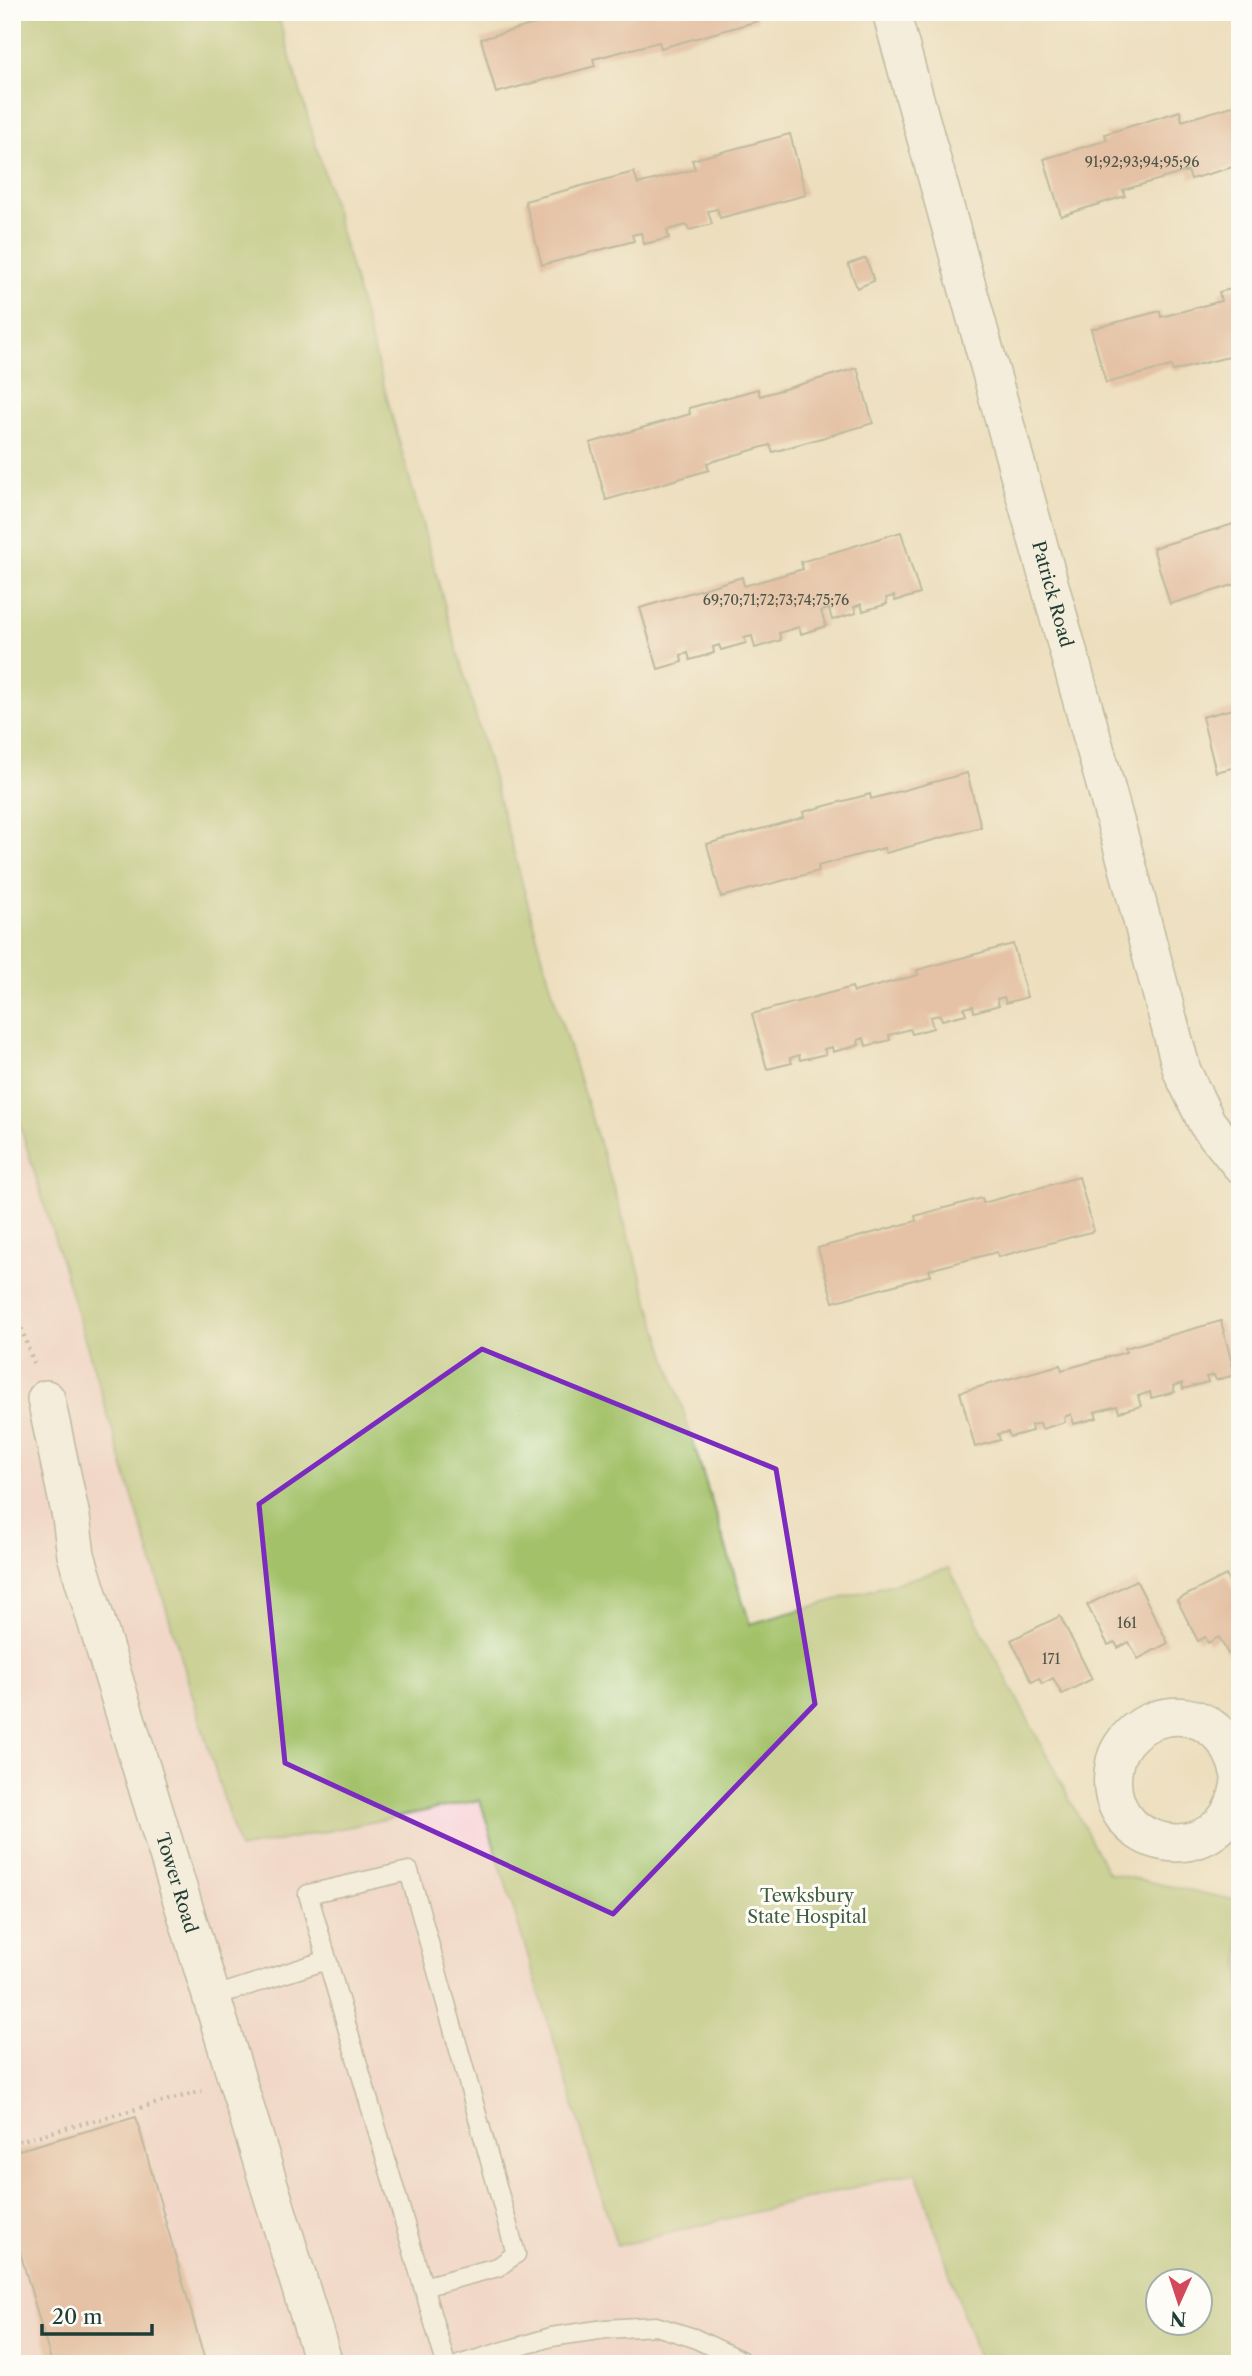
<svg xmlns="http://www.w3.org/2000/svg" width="1252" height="2376" viewBox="0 0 1252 2376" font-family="'Libre Caslon Text',serif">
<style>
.built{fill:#f7cfd4;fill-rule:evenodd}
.green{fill:#a3c168;stroke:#617f4e;stroke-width:2;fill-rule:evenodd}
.building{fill:#dca088}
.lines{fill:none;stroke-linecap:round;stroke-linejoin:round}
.lane-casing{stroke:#868e79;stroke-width:21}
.street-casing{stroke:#868e79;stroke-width:40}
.path{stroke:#868e79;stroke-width:4.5;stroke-dasharray:2 5;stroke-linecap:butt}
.lane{stroke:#fff;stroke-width:18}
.street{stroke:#fff;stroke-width:37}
.marked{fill:none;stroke:#7b2cbf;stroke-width:5;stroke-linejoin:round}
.labels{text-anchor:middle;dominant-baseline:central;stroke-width:6;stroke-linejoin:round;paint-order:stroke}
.number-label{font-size:14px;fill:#4e5649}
.street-label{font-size:18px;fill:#1f3d34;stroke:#fdfcf7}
.park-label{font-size:18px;fill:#405e41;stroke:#fdfcf7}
</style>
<rect width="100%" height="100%" fill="#fdfcf7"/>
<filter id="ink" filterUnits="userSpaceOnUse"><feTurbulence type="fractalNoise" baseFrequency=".0143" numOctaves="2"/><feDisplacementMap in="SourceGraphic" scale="14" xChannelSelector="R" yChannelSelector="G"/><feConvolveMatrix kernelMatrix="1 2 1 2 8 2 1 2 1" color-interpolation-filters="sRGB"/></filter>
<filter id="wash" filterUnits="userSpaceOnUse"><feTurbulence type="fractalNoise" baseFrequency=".00686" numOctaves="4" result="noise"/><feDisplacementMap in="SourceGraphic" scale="28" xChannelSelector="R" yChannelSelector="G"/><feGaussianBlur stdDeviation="1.57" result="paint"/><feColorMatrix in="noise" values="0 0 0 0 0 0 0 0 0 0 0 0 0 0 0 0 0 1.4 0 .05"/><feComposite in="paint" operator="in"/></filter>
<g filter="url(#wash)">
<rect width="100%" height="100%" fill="#eddfbe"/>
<path class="built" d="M 12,12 L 277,12 L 330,193 L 557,1008 L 750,1624 L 949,1568 L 1108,1873 L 1240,1901 L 1240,2364 L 12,2364 ZM 1158,2282 L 1200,2282 L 1200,2324 L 1158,2324 Z"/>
<path class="green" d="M 12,12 L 277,12 L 330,193 L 557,1008 L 750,1624 L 949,1568 L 1108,1873 L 1240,1901 L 1240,2364 L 980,2364 L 916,2172 L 617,2246 L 480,1800 L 239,1849 L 12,1098 ZM 1158,2282 L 1200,2282 L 1200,2324 L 1158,2324 Z"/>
<g id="blocks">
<g class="building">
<polygon points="579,12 755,12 758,21 661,48 659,42 593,59 595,66 496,93 481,39"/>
<polygon points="1239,104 1240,165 1191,179 1188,171 1123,190 1125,196 1061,216 1044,159 1107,140 1105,134 1180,111 1182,121"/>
<polygon points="790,134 806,195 720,218 717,209 708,211 712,224 689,230 687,225 667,230 669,238 644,244 641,233 632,235 634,241 542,265 525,201 634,172 638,184 695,169 692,160"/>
<polygon points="866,258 874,281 857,288 848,264"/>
<polygon points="1240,287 1240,354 1173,371 1171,366 1106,383 1091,329 1160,311 1161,317 1221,301 1219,292"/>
<polygon points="857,368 873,423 773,452 770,445 707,463 709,470 606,500 590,443 690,414 689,408 758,389 760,396"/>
<polygon points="1240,522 1240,583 1170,604 1153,548"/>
<polygon points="901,532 920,594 895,601 894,596 886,598 887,604 863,611 861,604 854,607 856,613 832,620 829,609 821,611 826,626 801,634 799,627 779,633 781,640 755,648 752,636 744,638 746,643 721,650 719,645 713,647 714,653 690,660 688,653 681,655 682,662 658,669 640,608 742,577 744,586 803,569 801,562"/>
<polygon points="1240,707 1240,766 1216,772 1202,717"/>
<polygon points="967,773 981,827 886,853 884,848 818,866 819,871 721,897 707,844 804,817 803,812 870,794 871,799"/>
<polygon points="1013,944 1027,997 1006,1003 1004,997 997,999 999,1005 974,1012 973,1006 964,1008 966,1014 942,1020 940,1015 930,1017 933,1028 912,1034 910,1029 889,1035 890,1040 866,1046 864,1038 858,1040 859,1045 833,1052 832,1047 824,1049 826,1054 800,1060 799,1055 790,1058 792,1063 767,1069 752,1014 852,987 854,992 918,975 917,970"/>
<polygon points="1079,1177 1094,1231 998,1257 997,1252 929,1270 931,1275 833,1302 818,1248 916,1221 915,1216 982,1198 983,1203"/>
<polygon points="1221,1321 1235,1375 1216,1380 1214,1375 1206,1377 1208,1382 1183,1389 1182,1383 1173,1386 1175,1392 1151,1398 1150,1392 1138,1396 1141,1406 1119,1412 1117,1406 1095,1412 1097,1418 1074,1424 1071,1414 1064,1417 1065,1422 1042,1429 1040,1423 1031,1425 1032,1431 1010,1437 1008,1432 998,1434 1000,1440 975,1447 960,1392 1060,1365 1062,1370 1126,1352 1125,1348"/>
<polygon points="1226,1575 1240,1603 1240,1648 1228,1654 1219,1637 1208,1643 1205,1637 1198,1641 1177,1600"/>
<polygon points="1136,1580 1168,1643 1138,1659 1129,1642 1118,1648 1115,1642 1108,1645 1087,1605"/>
<polygon points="1060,1616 1092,1679 1062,1694 1053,1678 1042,1684 1039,1678 1032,1682 1011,1640"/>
<polygon points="136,2117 206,2364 52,2364 12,2224 12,2152"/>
</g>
</g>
</g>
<g filter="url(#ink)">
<use href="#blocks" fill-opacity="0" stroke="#868e79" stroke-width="2"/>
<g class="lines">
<defs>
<g id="lane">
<polyline points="212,1997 327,1960"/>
<polyline points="423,2287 498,2267 516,2254 409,1871 308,1894 446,2364"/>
<polyline points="461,2364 551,2337 605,2329 656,2326 694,2338 740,2360 743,2364"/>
</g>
<g id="street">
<path id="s1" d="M 891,12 L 1126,860 L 1182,1071 L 1207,1123 L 1240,1164"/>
<path id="s2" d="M 46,1399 L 71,1517 L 76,1555 L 324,2364"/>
<path d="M 1240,1776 C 1231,1734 1199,1706 1155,1720 C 1137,1726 1120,1742 1115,1761 C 1093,1853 1228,1878 1240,1781"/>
</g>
</defs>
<use href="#lane" class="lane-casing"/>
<use href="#street" class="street-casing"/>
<g class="path">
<polyline points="12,1302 35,1367"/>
<polyline points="12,1466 25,1469"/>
<polyline points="12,2143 202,2091"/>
</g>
<use href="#lane" class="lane"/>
<use href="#street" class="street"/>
</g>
</g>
<path d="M0 0H1252V2376H0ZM 482,1349 L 776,1469 L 815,1704 L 613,1914 L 285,1763 L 259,1504 Z" fill="#eddfbe" fill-opacity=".55" fill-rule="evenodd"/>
<path class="marked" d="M 482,1349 L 776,1469 L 815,1704 L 613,1914 L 285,1763 L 259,1504 Z"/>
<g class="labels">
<g class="number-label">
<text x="1142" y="162">91;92;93;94;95;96</text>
<text x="776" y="600">69;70;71;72;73;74;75;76</text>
<text x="1127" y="1623">161</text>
<text x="1051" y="1659">171</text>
</g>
<g class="street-label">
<text stroke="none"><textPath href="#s1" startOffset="604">Patrick Road</textPath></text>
<text stroke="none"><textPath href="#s2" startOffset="502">Tower Road</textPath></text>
</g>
<g class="park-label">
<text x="807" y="1896">Tewksbury<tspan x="807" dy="21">State Hospital</tspan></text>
</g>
</g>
<rect width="1252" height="2376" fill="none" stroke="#fdfcf7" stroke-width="42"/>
<g transform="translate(1179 2302) rotate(183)"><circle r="33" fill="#fdfcf7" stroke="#a4b0a9" stroke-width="2"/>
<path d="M0-5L12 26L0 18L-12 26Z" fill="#d1495b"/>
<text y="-10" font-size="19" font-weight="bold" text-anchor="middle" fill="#1f3d34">N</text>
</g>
<path d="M42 2324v10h110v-10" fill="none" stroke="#1f3d34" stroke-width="3.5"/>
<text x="52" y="2324" font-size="21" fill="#1f3d34" stroke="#fdfcf7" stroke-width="5" paint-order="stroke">20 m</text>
</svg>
